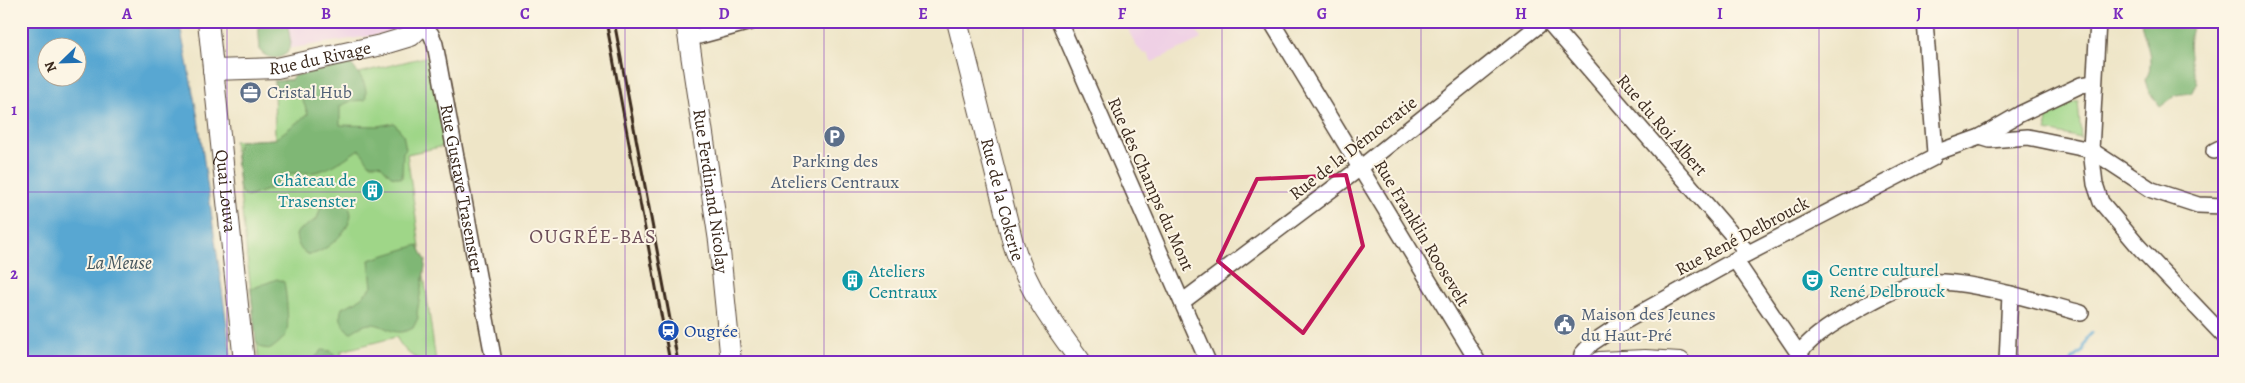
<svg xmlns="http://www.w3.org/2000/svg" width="2245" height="383" viewBox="0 0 2245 383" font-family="Alegreya,serif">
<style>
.built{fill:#efd0e5}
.green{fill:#9fd688;stroke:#6d8053}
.forest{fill:#7fb774;stroke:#5d7049}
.water{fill:#58a7d2;stroke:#4a6878;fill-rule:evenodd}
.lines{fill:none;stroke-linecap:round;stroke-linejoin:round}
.stream{stroke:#58a7d2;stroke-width:3}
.minor-casing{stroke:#564637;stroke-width:18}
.major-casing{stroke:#564637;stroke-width:22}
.minor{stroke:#fff;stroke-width:15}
.major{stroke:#fff;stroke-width:20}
.rail{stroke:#3b2a1e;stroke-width:3}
.marked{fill:none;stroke:#c2185b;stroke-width:4;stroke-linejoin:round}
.grid{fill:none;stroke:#7b2cbf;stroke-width:1;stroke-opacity:0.55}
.labels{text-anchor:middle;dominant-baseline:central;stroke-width:4;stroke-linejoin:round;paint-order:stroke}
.street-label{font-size:18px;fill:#3b2a1e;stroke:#fcf5e5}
.service-label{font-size:18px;fill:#4e5e75;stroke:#fcf5e5;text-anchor:start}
.culture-label{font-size:18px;fill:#0d838f;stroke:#fcf5e5;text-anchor:start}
.transit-label{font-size:18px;fill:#164399;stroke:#fcf5e5;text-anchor:start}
.water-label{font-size:19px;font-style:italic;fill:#45565d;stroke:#fcf5e5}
.quarter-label{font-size:20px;letter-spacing:1px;fill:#6c4d59;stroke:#fcf5e5}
.neatline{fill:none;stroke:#7b2cbf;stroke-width:2}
.grid-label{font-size:16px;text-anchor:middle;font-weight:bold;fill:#7b2cbf}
</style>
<rect width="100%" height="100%" fill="#fcf5e5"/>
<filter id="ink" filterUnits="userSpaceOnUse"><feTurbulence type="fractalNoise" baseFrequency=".02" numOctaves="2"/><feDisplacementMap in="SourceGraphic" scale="10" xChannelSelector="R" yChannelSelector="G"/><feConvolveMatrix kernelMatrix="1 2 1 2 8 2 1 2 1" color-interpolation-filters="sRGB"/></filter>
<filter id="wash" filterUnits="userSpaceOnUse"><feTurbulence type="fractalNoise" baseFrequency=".0096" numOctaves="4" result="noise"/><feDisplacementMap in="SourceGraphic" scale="20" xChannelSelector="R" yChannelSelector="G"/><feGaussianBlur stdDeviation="1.12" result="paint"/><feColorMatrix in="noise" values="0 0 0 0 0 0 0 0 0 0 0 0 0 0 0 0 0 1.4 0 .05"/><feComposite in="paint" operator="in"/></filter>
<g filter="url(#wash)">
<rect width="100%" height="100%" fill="#eee5c7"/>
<g class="built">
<polygon points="282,21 396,21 396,32 286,49"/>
<polygon points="1127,21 1216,21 1197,31 1201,39 1152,62 1148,54 1143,53 1137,47 1129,32"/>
</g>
<g class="green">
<path d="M 429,56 L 445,146 L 407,154 L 436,362 C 416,362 406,354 396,337 L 341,351 L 343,362 L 259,362 L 234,141 L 275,139 L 274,81 L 359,73 Z"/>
<polygon points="2078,101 2081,138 2047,131 2046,110"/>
</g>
<g class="forest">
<path d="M 258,21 L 287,21 L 291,44 L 287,53 C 277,61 268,59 260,51 Z"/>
<path d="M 2141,21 L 2194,21 C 2186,43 2189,62 2198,83 L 2191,93 L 2176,95 L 2160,107 L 2148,90 L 2145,80 C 2157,62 2144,41 2141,21 Z"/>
<path d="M 351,64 C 360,75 369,86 365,100 L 351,101 L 340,106 L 340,125 L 378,126 L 394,123 L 403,134 L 406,149 L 403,152 L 402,178 L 391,176 L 380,164 L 370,164 L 359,149 C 343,160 326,173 305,173 C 294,174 293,172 282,176 L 279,186 L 247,197 L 240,191 L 236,155 L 239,141 L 275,139 L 308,114 L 301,96 L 283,97 L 276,88 L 274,81 L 291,80 L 293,76 Z"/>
<path d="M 328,200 C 382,203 326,258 308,254 C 300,252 297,242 296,235 L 298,231 L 317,219 L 322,203 Z"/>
<path d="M 418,245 L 426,261 L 417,313 L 418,318 L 413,328 C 392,339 387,324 371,324 C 363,324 357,329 350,333 C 342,325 338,318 342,308 L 357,301 L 372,287 L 369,260 Z"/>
<path d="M 277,279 L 284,282 C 286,290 289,323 287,331 C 285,339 277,344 271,349 L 262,348 L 256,342 L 251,291 L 251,289 Z"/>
<polygon points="322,350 332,351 337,362 311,362"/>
</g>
<path class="water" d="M 21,21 L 179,21 L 198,118 L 232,362 L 21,362 ZM 48,48 L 78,48 L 78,78 L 48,78 Z"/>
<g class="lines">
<polyline class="stream" points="2070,362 2083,351 2087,338 2092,333"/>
</g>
</g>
<g filter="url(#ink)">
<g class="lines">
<defs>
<g id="minor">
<polyline points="1059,21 1208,362"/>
<polyline points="1271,21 1478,362"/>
<polyline points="1548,21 1748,253"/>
<polyline points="2098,21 2091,150 2095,184 2101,202 2139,247 2224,336"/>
<path id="s1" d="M 420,25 L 431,34 L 435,44 L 494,362"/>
<polyline points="688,39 754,21"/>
<polyline points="1980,137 1990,140 2028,137 2091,150 2152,190 2198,205 2224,206"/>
<polyline points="2214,151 2224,146"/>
<polyline points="1935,153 1980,137 2020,114 2081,85 2094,83"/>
<polyline points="1735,260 1803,360"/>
<polyline points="1182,302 1360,168 1544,21"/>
<path d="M 1799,353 C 1815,334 1836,322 1857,310 C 1873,301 1891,290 1909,285 C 1949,272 2039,302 2081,313"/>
<polyline points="1581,362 1582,354 1592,343 1622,323 1735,260 1933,158 1935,153 1925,21"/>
<polyline points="2007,362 2010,294"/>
</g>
<g id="major">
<path id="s2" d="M 208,21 L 244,362"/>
<path id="s3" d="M 686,21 L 719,241 L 731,362"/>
<path id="s4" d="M 957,21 L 1013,243 C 1028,291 1052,322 1081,362"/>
<path id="s5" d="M 213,70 L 277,68 L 381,45 L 411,36 L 416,31 L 420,21"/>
<polyline points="1599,362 1645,360 1680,362"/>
</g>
</defs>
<use href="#minor" class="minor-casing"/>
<use href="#major" class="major-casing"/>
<use href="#minor" class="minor"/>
<use href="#major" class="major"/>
<g class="rail">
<polyline points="606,21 670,362"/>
<polyline points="614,21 678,362"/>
</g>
</g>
</g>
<path class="marked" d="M 1346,175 L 1363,246 L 1303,333 L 1218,261 L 1257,179 Z"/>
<path class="grid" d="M 227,21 L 227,362M 426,21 L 426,362M 625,21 L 625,362M 824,21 L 824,362M 1023,21 L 1023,362M 1222,21 L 1222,362M 1421,21 L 1421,362M 1620,21 L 1620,362M 1819,21 L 1819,362M 2018,21 L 2018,362M 21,192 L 2224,192"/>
<defs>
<symbol id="office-disc" viewBox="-11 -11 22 22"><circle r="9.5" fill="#5c6f8a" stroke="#fcf5e5"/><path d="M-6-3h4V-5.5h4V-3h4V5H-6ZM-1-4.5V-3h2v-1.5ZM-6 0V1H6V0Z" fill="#fff"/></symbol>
<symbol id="parking-disc" viewBox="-11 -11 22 22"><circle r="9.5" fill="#5c6f8a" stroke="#fcf5e5"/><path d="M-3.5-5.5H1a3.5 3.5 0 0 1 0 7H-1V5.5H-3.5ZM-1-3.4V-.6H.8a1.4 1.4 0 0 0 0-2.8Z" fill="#fff"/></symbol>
<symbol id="building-disc" viewBox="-11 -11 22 22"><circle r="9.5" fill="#0f9aa8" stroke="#fcf5e5"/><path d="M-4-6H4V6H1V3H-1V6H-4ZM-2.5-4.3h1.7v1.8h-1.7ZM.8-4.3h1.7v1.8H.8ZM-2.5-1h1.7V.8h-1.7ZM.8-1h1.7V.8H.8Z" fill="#fff"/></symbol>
<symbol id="theatre-disc" viewBox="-11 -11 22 22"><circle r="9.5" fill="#0f9aa8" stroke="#fcf5e5"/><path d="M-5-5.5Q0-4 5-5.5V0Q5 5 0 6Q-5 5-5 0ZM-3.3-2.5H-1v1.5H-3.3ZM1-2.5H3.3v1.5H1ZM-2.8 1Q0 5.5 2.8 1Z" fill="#fff"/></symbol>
<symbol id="civic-disc" viewBox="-11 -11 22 22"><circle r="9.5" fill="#5c6f8a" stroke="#fcf5e5"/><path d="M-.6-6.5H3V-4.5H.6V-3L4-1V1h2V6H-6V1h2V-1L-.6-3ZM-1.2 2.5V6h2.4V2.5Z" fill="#fff"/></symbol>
<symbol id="station-disc" viewBox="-11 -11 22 22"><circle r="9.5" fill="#1a4fb4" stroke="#fcf5e5"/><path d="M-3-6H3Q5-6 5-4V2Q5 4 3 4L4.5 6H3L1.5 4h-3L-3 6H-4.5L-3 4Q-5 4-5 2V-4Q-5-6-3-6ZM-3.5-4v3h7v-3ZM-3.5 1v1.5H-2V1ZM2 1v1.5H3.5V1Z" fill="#fff"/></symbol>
</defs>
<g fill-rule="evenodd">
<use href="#office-disc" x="238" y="80" width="25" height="25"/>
<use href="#parking-disc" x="822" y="124" width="25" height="25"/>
<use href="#building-disc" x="360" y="178" width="25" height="25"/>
<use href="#theatre-disc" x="1800" y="268" width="25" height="25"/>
<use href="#building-disc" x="840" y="268" width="25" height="25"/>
<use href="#civic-disc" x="1552" y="312" width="25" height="25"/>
<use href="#station-disc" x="656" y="318" width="25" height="25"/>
</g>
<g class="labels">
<g class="street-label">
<text stroke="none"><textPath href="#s5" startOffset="108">Rue du Rivage</textPath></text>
<text transform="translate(1662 125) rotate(49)">Rue du Roi Albert</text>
<text transform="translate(1353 148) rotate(-38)">Rue de la Démocratie</text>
<text transform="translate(1151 184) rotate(66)">Rue des Champs du Mont</text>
<text stroke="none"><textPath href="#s1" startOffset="172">Rue Gustave Trasenster</textPath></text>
<text stroke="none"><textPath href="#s3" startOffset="172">Rue Ferdinand Nicolay</textPath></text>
<text stroke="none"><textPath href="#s2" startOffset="171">Quai Louva</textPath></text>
<text stroke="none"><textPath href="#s4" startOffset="184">Rue de la Cokerie</textPath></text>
<text transform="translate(1422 233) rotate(59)">Rue Franklin Roosevelt</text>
<text transform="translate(1742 236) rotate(-28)">Rue René Delbrouck</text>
</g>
<g class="service-label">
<text x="267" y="92">Cristal Hub</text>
<text x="835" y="161" text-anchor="middle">Parking des<tspan x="835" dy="21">Ateliers Centraux</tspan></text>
<text x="1581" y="314">Maison des Jeunes<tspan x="1581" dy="21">du Haut-Pré</tspan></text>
</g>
<g class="culture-label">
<text x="356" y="180" text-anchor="end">Château de<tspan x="356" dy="21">Trasenster</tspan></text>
<text x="1829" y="270">Centre culturel<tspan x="1829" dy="21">René Delbrouck</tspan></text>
<text x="869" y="271">Ateliers<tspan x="869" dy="21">Centraux</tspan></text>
</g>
<g class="transit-label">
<text x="684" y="331">Ougrée</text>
</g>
<g class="water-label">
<text x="119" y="263">La Meuse</text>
</g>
<g class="quarter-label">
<text x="593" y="236">OUGRÉE-BAS</text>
</g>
</g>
<rect width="2245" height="383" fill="none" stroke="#fcf5e5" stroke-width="55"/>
<g transform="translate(62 62) rotate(247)"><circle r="24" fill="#fcf5e5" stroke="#afa495"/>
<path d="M0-4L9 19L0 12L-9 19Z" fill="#1f6fb2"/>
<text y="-8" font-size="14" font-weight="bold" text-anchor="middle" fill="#3b2a1e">N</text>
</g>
<rect x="28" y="28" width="2190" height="328" class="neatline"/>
<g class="grid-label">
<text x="127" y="19">A</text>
<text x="326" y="19">B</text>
<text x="525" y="19">C</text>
<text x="724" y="19">D</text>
<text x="923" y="19">E</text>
<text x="1122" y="19">F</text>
<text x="1322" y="19">G</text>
<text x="1521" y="19">H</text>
<text x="1720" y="19">I</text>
<text x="1919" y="19">J</text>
<text x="2118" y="19">K</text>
<text x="14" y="115">1</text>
<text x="14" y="279">2</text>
</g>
</svg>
